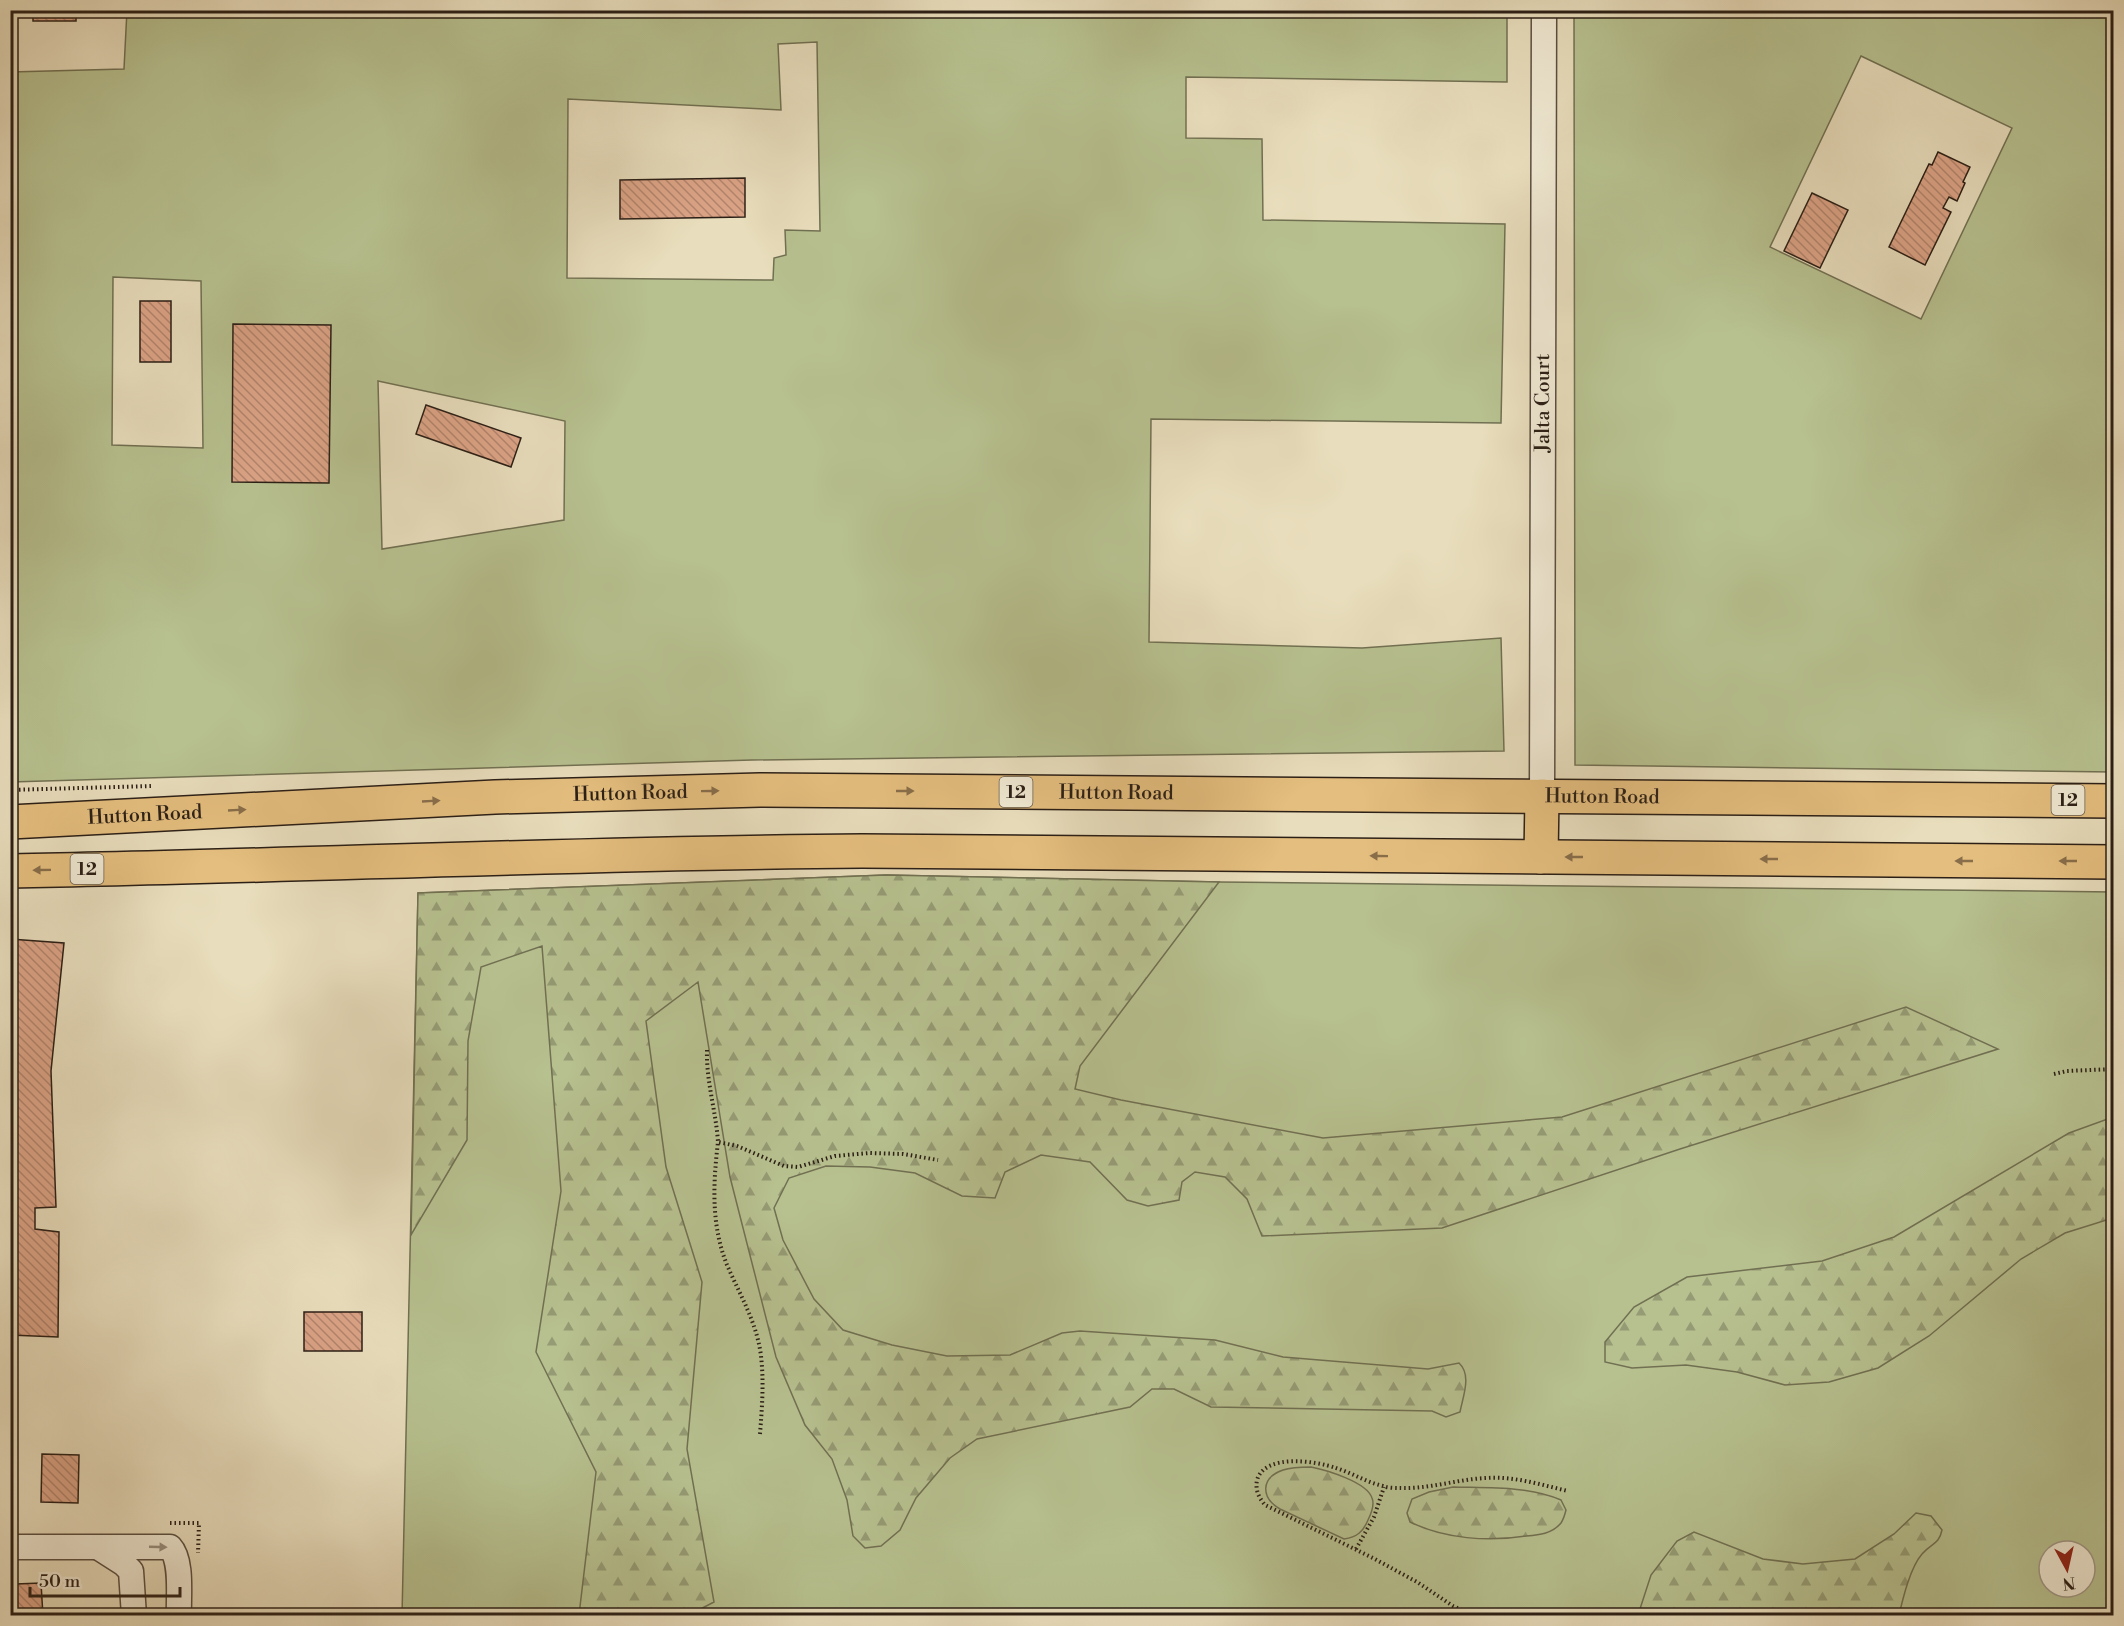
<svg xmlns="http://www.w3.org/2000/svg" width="2124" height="1626" viewBox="0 0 2124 1626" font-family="'Libre Bodoni',serif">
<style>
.grass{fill:#b7c08f;stroke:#717052;stroke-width:1.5;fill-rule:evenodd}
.forest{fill:url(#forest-firs);stroke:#717052;stroke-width:1.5}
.building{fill:url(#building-back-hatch);stroke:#2b1f16;stroke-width:1.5}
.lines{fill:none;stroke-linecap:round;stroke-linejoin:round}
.street-casing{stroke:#5a4e40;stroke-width:27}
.primary-casing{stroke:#2b1f16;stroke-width:36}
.path{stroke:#2b1f16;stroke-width:4;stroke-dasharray:1.5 3;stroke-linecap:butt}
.street{stroke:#f0e9d3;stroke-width:24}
.primary{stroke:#e4be7e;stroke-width:33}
.oneway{fill:#886e4a}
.oneway2{fill:#978e7e}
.labels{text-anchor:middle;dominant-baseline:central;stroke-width:4.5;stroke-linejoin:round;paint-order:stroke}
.shield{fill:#f0e9d3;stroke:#665c4f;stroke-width:1.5}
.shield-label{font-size:18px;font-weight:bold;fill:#2b1f16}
.street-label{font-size:20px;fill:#2b1f16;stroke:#f0e9d3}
</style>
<defs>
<pattern id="forest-firs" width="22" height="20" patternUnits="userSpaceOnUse" patternTransform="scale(1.5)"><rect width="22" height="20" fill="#b7c08f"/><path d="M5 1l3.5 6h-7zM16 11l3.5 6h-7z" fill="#959b74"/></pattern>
<pattern id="building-back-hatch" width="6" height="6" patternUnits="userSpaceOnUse" patternTransform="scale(1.5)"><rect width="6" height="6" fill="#dba386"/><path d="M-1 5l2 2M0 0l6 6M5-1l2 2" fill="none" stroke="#b2846d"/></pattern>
</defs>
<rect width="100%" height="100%" fill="#e8ddbc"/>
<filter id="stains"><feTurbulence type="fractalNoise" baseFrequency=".00333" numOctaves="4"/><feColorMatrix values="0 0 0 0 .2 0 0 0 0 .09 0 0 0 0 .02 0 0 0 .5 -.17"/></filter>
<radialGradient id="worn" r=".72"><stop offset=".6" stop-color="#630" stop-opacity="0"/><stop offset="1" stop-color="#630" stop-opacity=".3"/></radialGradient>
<g class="grass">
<path d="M 127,10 L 1507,11 L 1507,82 L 1186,77 L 1186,138 L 1262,139 L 1263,220 L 1505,224 L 1501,423 L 1151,419 L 1149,642 L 1362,648 L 1501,638 L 1504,751 L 752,760 L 11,782 L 10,72 L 124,69 ZM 817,42 L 820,231 L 785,230 L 786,255 L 774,258 L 773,280 L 567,278 L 568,99 L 781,110 L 778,44 ZM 113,277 L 201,281 L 203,448 L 112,445 ZM 378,381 L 565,421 L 564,520 L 382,549 Z"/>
<path d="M 1574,11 L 2113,11 L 2113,772 L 1575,765 ZM 1861,56 L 2012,128 L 1921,319 L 1770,247 Z"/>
<path d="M 886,875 L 1219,882 L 2113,892 L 2113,1615 L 402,1616 L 418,893 ZM 2049,1551 L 2085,1551 L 2085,1587 L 2049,1587 Z"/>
</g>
<g class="forest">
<path d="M 886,875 L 1219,882 L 1080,1066 L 1075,1089 L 1121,1100 L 1323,1138 L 1562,1117 L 1906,1007 L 1998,1049 L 1680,1149 L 1442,1228 L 1262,1236 L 1247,1199 L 1225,1177 L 1195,1172 L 1182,1182 L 1179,1200 L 1148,1206 L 1127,1200 L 1090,1162 L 1041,1155 L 1005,1172 L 995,1198 L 962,1196 L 915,1173 L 870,1167 L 826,1166 L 789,1178 L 774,1208 L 783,1240 L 814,1299 L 843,1330 L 892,1345 L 947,1356 L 1010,1355 L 1062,1333 L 1080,1331 L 1215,1340 L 1283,1357 L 1428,1369 L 1459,1363 C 1472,1375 1463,1396 1460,1412 L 1446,1417 L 1432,1411 L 1211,1407 L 1174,1389 L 1152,1389 L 1130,1407 L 977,1439 L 950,1458 L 916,1498 L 900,1530 L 881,1546 L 865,1548 L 853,1536 L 847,1500 L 832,1459 L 805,1425 L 776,1357 L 730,1177 L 698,982 L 646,1021 L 666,1167 L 702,1282 L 687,1449 L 714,1602 L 689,1615 L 579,1615 L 596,1472 L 536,1352 L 561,1191 L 542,946 L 481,967 L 468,1041 L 467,1140 L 411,1235 L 418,893 Z"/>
<polygon points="2113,1117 2113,1218 2065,1233 2021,1259 1929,1336 1878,1368 1829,1382 1785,1385 1737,1372 1686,1365 1632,1368 1605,1362 1605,1342 1634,1307 1687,1277 1822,1261 1894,1237 2069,1133"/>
<path d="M 1311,1467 C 1326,1470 1367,1482 1372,1498 C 1375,1505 1371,1514 1368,1520 C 1363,1532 1357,1537 1344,1539 L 1280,1509 C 1261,1498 1260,1478 1283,1470 C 1292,1467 1301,1467 1311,1467 Z"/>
<path d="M 1453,1487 C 1489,1488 1528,1486 1561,1500 L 1566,1510 C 1565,1514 1563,1520 1561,1523 C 1552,1534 1538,1535 1526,1536 C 1488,1542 1445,1539 1410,1522 L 1407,1513 L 1412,1499 L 1429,1492 Z"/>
<path d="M 1916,1513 L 1931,1516 L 1942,1530 C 1939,1545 1931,1543 1922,1554 C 1910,1568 1903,1598 1899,1615 L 1638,1615 L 1651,1575 L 1677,1541 L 1694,1532 L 1763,1559 L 1803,1564 L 1855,1559 L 1894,1534 Z"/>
</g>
<g class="building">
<rect x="33" y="10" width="43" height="11"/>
<polygon points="1938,152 1970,167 1963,182 1965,183 1957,201 1949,197 1943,208 1951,212 1925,265 1889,247 1929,164 1932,165"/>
<polygon points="745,178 745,217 620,219 620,180"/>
<polygon points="1812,193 1848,210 1820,268 1784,251"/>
<rect x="140" y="301" width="31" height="61"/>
<polygon points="233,324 331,325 329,483 232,482"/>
<polygon points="426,405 521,438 511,467 416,434"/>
<polygon points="10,939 64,943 51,1071 56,1207 35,1208 35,1229 59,1232 58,1337 10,1335"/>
<rect x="304" y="1312" width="58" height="39"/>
<polygon points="42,1454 79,1455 78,1503 41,1502"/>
<rect x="10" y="1458" width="6" height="41"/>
<polygon points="41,1583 43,1616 18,1616 16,1584"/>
</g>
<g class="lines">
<defs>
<g id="street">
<path id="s1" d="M 1542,796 L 1544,10"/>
<path d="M 10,1547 L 170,1547 C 183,1561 178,1597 179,1616"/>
<polyline points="99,1548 124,1564 131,1571 134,1616"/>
</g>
<g id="primary">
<path id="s2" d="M 10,822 L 495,797 L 760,790 L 2114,801"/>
<polyline points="1541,857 1542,796"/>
<path d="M 10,871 C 294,866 578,853 862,851 L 2114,862"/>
</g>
</defs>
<use href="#street" class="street-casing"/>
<use href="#primary" class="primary-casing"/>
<g class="path">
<polyline points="10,790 151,786"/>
<path d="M 707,1050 C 706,1081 716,1111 718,1142"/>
<polyline points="2054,1074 2067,1071 2114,1069"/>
<path d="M 760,1434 C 762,1408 764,1382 761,1356 C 757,1323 740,1295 727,1265 C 711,1225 713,1184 718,1142 L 737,1146 L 784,1166 L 798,1167 L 835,1156 L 869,1153 L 903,1154 L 938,1160"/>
<polyline points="170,1523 199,1523 198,1553"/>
<polyline points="1356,1549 1374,1517 1384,1487"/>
<path d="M 1474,1616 L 1453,1606 L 1417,1582 L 1373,1558 L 1265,1505 C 1259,1498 1255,1490 1257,1480 C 1265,1453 1316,1461 1336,1468 C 1352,1473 1366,1482 1383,1486 C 1388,1488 1395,1488 1401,1488 C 1430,1489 1458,1479 1487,1478 C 1514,1476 1542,1485 1568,1491"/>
</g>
<use href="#street" class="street"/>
<use href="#primary" class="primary"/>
</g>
<defs><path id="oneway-solid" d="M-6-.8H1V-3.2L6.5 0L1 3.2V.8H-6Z" transform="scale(1.5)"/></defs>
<g class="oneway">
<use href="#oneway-solid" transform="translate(710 791) rotate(-1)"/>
<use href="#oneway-solid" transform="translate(905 791)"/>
<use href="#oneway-solid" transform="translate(431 801) rotate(-3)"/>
<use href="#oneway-solid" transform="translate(237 810) rotate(-3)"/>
<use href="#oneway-solid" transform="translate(1379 856) rotate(-179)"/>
<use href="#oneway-solid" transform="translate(1574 857) rotate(-180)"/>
<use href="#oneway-solid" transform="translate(1769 859) rotate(-180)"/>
<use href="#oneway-solid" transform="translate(1964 861) rotate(-180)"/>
<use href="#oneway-solid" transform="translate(2068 861) rotate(-180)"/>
<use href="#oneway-solid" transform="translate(42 870) rotate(179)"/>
</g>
<use class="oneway2" href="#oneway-solid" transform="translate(158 1547) rotate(2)"/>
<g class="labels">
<g class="shield">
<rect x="999.5" y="777" width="33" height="30" rx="4.5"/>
<rect x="2051.5" y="785" width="33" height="30" rx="4.5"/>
<rect x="70.5" y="854" width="33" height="30" rx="4.5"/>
</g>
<g class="shield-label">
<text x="1016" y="792">12</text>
<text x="2068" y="800">12</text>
<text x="87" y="869">12</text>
</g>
<g class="street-label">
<text stroke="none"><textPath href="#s1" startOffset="393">Jalta Court</textPath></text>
<text stroke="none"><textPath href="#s2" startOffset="1107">Hutton Road</textPath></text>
<text stroke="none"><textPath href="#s2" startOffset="621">Hutton Road</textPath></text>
<text stroke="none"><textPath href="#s2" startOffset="1593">Hutton Road</textPath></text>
<text stroke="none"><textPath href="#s2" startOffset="135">Hutton Road</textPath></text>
</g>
</g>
<rect width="2124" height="1626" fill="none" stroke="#e8ddbc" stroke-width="36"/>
<rect x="12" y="12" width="2100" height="1602" fill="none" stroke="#2b1f16" stroke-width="3"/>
<rect x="18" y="18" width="2088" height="1590" fill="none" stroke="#2b1f16" stroke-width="1.5"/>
<g transform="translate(2067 1569) rotate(172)"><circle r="28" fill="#f0e9d3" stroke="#a19887" stroke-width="1.5"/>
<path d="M0-4.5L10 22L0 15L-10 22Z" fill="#8f2418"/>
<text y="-9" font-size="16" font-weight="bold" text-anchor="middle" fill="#2b1f16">N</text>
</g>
<path d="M30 1587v9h150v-9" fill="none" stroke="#2b1f16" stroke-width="3"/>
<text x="39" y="1587" font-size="18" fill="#2b1f16" stroke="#f0e9d3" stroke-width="4.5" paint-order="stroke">50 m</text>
<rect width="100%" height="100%" filter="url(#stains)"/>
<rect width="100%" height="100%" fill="url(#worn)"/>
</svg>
